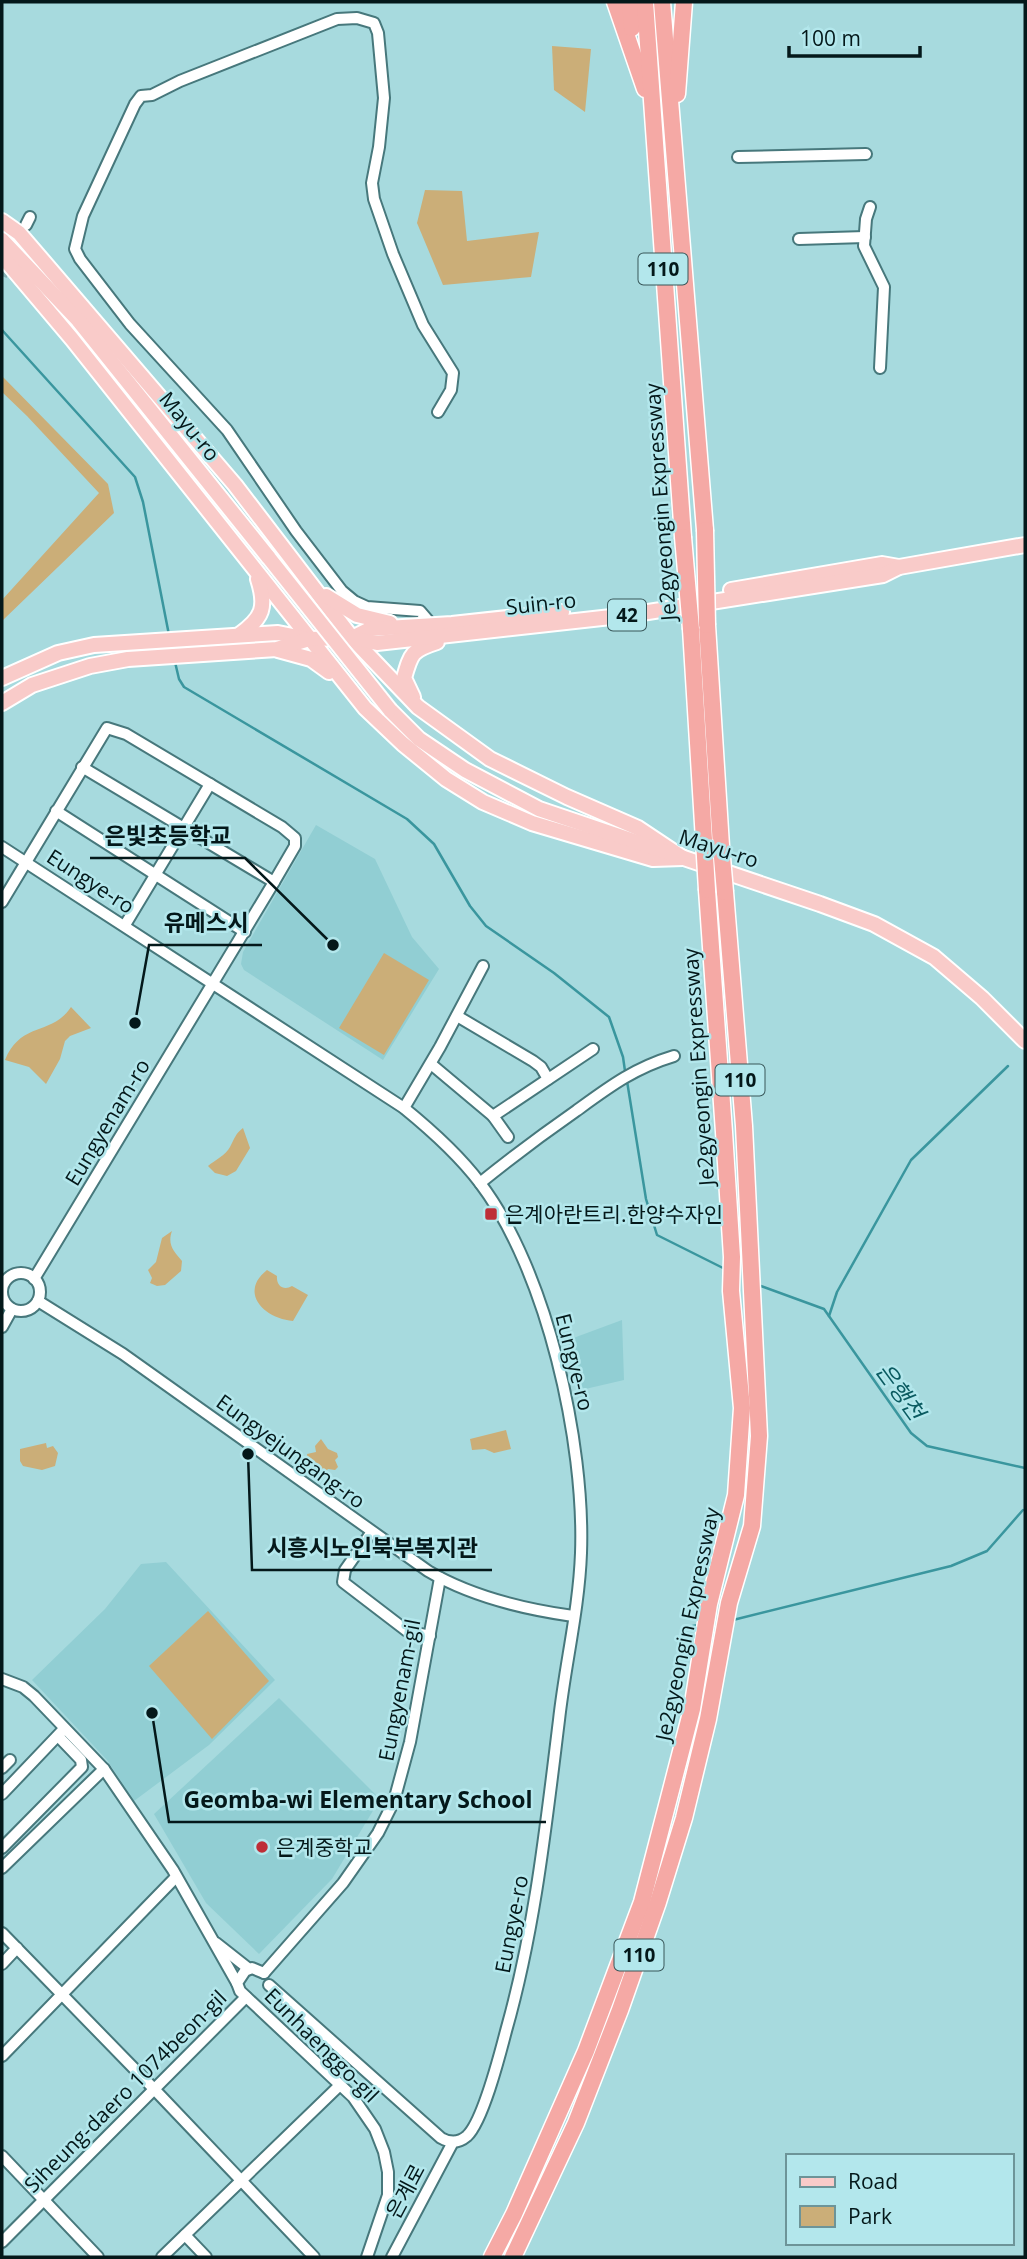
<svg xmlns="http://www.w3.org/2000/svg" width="1027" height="2259" viewBox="0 0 1027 2259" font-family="'Open Sans','Noto Sans KR',sans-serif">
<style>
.built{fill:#91ced3}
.green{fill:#cbae78}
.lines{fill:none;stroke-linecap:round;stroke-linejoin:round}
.stream{stroke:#3a969e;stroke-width:2.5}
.minor-tunnel{stroke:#86b3b7;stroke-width:10;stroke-dasharray:10 5;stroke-linecap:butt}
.minor-casing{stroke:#47787c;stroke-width:14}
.major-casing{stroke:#fff;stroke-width:18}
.highway-casing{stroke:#fff;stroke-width:19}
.minor{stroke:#fff;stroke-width:10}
.major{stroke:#f9cbc9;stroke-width:14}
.highway{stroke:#f5a9a5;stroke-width:16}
.major-bridge-casing{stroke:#fff;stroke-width:18;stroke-linecap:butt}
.highway-bridge-casing{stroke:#fff;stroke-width:19;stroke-linecap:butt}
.major-bridge{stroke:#f9cbc9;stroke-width:14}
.highway-bridge{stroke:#f5a9a5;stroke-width:16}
.poi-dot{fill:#be2e37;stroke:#b3e7ec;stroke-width:2.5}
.labels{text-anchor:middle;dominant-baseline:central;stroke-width:5;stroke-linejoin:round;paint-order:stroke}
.shield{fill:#b3e7ec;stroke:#385659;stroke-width:2}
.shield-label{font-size:19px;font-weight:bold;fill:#04181a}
.street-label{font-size:21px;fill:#04181a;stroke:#b3e7ec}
.poi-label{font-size:21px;fill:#04181a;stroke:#b3e7ec;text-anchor:start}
.water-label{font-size:23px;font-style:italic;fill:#0b5b61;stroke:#b3e7ec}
.leader{fill:none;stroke:#04181a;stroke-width:2.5}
.callout-dot{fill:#04181a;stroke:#b3e7ec;stroke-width:2.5}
.callout-label{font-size:23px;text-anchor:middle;font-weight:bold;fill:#04181a;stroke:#b3e7ec;stroke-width:5;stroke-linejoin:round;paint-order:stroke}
</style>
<rect width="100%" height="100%" fill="#a7dade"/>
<g class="built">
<polygon points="316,825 375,859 412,937 439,969 383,1060 244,970 241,964 243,952"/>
<polygon points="622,1320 624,1380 581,1390 568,1340"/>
<polygon points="166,1562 275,1680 209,1745 134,1801 107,1760 32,1680 105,1609 141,1564"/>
<polygon points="279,1698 380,1799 332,1879 259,1954 206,1903 154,1814"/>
</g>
<g class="green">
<polygon points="552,46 591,49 585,112 554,90"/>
<polygon points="425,190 462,191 467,241 539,232 531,277 443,285 417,223"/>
<polygon points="2,376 108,484 114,513 2,621 2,600 99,493 27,416 2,392"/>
<polygon points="384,953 429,980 384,1055 339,1028"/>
<path d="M 71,1007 L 91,1028 L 70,1036 L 65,1041 L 60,1059 L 46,1084 L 29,1067 L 5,1060 C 21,1021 52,1036 71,1007 Z"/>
<path d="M 243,1128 L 250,1148 L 236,1171 L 227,1176 L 215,1173 L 208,1166 C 215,1160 226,1155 230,1147 C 235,1138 235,1134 243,1128 Z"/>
<path d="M 172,1231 C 167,1245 174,1251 182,1261 L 181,1271 L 165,1285 L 157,1286 L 150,1283 L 152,1278 L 148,1270 L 156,1262 L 162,1238 Z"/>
<path d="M 267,1270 L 277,1276 C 276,1286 284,1291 292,1286 L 308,1295 L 293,1321 C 265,1319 238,1293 267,1270 Z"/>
<polygon points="506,1430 511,1449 494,1453 485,1449 472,1450 470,1439"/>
<polygon points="321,1439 328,1449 337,1453 338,1457 335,1460 338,1467 335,1470 328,1469 324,1473 311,1468 312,1464 308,1460 307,1454 316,1452 315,1446"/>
<polygon points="46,1443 47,1448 53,1446 58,1453 55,1466 42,1470 23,1466 20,1461 20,1449"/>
<polygon points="208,1611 269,1681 212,1739 149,1666"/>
</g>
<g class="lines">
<g class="stream">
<polyline points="2,330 135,477 143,502 169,635"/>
<polyline points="175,662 179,679 184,687 407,819 434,844 470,906 486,926 554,973 609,1017 623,1057 625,1071"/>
<polyline points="627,1081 646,1199 657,1235 727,1270"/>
<polyline points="758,1285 824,1309 911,1433 927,1446 1025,1468"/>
<polyline points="829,1316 837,1292 911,1160 1008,1066"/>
<polyline points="733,1620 951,1566 987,1551 1023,1510"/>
<polyline points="688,1627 698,1625"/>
</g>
<polyline class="minor-tunnel" points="2,276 23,231"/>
<defs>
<g id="minor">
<polyline points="738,157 866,154"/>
<polyline points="870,207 866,219 864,246 884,287 880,368"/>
<polyline points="26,225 30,217"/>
<polyline points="799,239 865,237"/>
<polyline points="432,625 420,611 367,607 354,601 342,591 296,531 227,430 130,324 80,259 75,249 83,216 135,104 141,96 152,95 180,81 337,19 357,18 374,23 378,33 384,98 379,147 372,183 374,199 393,254 423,325 453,373 451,390 438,412"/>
<polyline points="82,767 274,882"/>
<polyline points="56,811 245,932"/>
<path d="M 2,847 L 404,1108 C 431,1130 459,1155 480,1183 C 547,1271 585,1443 581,1553 C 579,1609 565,1665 559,1720 C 546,1825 535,1929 506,2031 C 500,2054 483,2121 467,2136 C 459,2143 450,2143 441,2138 L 269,1985"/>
<polyline points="2,902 107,728 126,734 282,827 295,838 295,846 274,882 34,1279"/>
<polyline points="125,925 210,784"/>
<polyline points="457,1016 533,1061 541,1067 548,1079"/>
<polyline points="431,1064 493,1116 508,1137"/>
<polyline points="404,1108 440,1047 483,966"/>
<polyline points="493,1116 593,1049"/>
<path d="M 480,1183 C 511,1158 543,1134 576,1111 C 609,1087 634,1068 674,1056"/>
<circle cx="21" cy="1292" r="19"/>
<path d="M 38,1301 L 123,1354 L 428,1571 C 472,1597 523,1609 573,1616"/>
<polyline points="2,1327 12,1309"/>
<polyline points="371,1533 345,1570 343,1582 407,1631 430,1636"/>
<polyline points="2,1679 23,1687 34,1696 104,1769 173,1870 237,1983"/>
<polyline points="2,1768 10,1760"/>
<polyline points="2,1794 63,1730"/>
<polyline points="2,1848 82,1767 81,1760 58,1736"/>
<polyline points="2,1868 104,1769"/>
<polyline points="2,1933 155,2090 314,2257"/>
<polyline points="216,1943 249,1969"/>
<polyline points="2,1964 17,1948"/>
<polyline points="264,1973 343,1883 378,1833 394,1801 410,1742 440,1578"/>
<polyline points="264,1973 252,1968 245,1971 237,1983 240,1991 353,2097 375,2129 384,2152 388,2172 388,2195 367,2257"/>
<polyline points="2,2056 176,1877"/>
<polyline points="2,2156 98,2257"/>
<polyline points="185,2235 206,2257"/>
<polyline points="2,2242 246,1997"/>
<polyline points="162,2257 339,2086"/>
<polyline points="392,2257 453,2142"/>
</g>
<g id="major">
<polyline points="2,221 19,233 235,485 352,638 418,707 490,759 567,797 638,828 683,858"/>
<polyline points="2,240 78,320 269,558"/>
<polyline points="2,256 72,339 365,708 403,744 446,779 483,802 532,823 653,859 683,858"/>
<polyline points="731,590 882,564 899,567"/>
<polyline points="326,596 357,615 390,623"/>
<path d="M 239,635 C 263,618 267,607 258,579"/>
<polyline points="352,638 370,629 452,624 562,612"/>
<polyline points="278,650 311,659 329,672"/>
<polyline points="2,678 58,653 94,645 278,633 308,639"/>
<path d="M 413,697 L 404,678 C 411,653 412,650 437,642"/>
<polyline points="2,703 32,685 90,666 128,659 277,649 309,639 352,638 377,643 629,615 883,575 899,567 1025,545"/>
<polyline points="390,710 419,739 465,770 539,809 820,904 874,924 934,957 982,998 1025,1041"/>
</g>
<g id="highway">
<polyline points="615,2 645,89"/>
<polyline points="630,2 632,28"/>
<polyline points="645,2 683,537"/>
<polyline points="662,2 705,530"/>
<polyline points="677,94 684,2"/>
<polyline points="707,625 721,846"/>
<polyline points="691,629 704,840"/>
<polyline points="492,2257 514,2214 586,2051 642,1902 692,1709 709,1604 736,1495 742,1408 731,1291 732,1257 724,1132 707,890"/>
<polyline points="513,2257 576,2123 620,2010 658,1902 684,1818 708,1719 729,1603 752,1526 759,1436 744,1126 725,892"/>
</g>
</defs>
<use href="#minor" class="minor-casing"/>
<use href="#major" class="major-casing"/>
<use href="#highway" class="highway-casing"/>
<use href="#minor" class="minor"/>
<use href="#major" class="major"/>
<use href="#highway" class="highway"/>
<defs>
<polyline id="major-bridge" points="269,558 390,710"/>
<g id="highway-bridge">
<polyline points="705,530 707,625"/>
<polyline points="683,537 691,629"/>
<polyline points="704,840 707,890"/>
<polyline points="721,846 725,892"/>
</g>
</defs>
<use href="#major-bridge" class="major-bridge-casing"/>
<use href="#highway-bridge" class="highway-bridge-casing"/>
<use href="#major-bridge" class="major-bridge"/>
<use href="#highway-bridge" class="highway-bridge"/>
</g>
<g class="poi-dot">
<rect x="484" y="1207" width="14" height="14" rx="3.5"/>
<circle cx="262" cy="1847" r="7"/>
</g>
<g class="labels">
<g class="shield">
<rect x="638.5" y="253.5" width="49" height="31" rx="5"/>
<rect x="608" y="599.5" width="38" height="31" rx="5"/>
<rect x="715.5" y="1064.5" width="49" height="31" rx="5"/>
<rect x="614.5" y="1939.5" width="49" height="31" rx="5"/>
</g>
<g class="shield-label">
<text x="663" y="269">110</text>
<text x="627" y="615">42</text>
<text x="740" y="1080">110</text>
<text x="639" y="1955">110</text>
</g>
<g class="street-label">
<text transform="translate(190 426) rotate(51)">Mayu-ro</text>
<text transform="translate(660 502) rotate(-94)">Je2gyeongin Expressway</text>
<text transform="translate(541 603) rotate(-6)">Suin-ro</text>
<text transform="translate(719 848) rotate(18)">Mayu-ro</text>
<text transform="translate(91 881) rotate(33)">Eungye-ro</text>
<text transform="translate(698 1067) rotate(-94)">Je2gyeongin Expressway</text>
<text transform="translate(107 1122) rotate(-59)">Eungyenam-ro</text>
<text transform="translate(575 1362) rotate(76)">Eungye-ro</text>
<text transform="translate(291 1451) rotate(36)">Eungyejungang-ro</text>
<text transform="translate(687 1624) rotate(-78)">Je2gyeongin Expressway</text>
<text transform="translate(399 1690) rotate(-79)">Eungyenam-gil</text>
<text transform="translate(511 1924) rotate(-79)">Eungye-ro</text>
<text transform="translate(322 2045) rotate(45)">Eunhaenggo-gil</text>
<text transform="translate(125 2091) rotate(-45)">Siheung-daero 1074beon-gil</text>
<text transform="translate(405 2191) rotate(-62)">은계로</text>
</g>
<g class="poi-label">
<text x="505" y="1214">은계아란트리.한양수자인</text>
<text x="276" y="1847">은계중학교</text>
</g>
<g class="water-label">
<text transform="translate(901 1391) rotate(54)">은행천</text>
</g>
</g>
<path class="leader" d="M333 945L245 858H90M135 1023L149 945H262M248 1454L252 1570H492M152 1713L169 1822H546"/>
<g class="callout-dot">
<circle cx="333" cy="945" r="7"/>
<circle cx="135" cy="1023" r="7"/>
<circle cx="248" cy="1454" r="7"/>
<circle cx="152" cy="1713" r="7"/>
</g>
<g class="callout-label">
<text x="168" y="844">은빛초등학교</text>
<text x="206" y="931">유메스시</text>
<text x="372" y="1556">시흥시노인북부복지관</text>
<text x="358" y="1808">Geomba-wi Elementary School</text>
</g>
<rect width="1027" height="2259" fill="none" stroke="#04181a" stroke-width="7"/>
<rect x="786" y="2154" width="228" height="91" fill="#b3e7ec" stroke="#6d9498" stroke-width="2"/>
<rect x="800" y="2177" width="35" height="10" fill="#f9cbc9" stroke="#6d9498" stroke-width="2"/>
<text x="848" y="2189" font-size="21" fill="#04181a">Road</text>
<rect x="800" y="2206" width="35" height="21" fill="#cbae78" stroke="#6d9498" stroke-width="2"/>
<text x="848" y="2224" font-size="21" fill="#04181a">Park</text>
<path d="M789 46v10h131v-10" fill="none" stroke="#04181a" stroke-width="3.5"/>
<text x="800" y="46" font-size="21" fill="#04181a" stroke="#b3e7ec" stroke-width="5" paint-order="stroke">100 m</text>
</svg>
